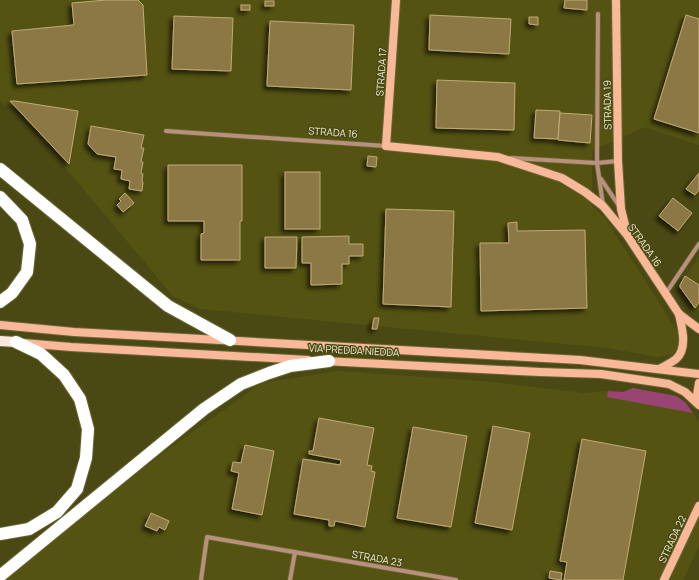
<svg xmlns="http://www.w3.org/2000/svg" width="699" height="580" viewBox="0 0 699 580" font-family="Manrope,sans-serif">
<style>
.built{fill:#555312}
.green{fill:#9a4474}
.building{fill:#8c7845;stroke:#c0ab76;filter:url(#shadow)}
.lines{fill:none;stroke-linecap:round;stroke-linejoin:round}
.street-casing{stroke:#696736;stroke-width:5.5}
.secondary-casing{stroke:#696736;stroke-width:10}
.primary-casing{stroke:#696736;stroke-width:12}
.highway-casing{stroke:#696736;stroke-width:14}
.street{stroke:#b9907b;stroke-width:4}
.secondary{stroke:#f9b897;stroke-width:8}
.primary{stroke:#fae9e0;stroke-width:10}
.highway{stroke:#fff;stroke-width:12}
.labels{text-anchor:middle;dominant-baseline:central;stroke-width:3;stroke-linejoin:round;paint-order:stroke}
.street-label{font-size:10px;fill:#efefd3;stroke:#4b4913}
</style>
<defs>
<filter id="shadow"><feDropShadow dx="-3.5" dy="3.5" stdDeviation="2" flood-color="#0009"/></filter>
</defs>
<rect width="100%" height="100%" fill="#4b4913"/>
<g class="built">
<polygon points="0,0 699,0 699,145 645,127 592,151 592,206 605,218 679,334 678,346 674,354 657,357 607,348 200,309 173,296 75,179 0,101"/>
<polygon points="699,257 699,312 679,286"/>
<polygon points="339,371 494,382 584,393 608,391 623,392 633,388 676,396 685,402 699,422 699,546 683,580 0,580 167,450 262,383"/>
</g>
<polygon class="green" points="633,388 676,396 685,402 693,413 607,397 608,391 623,392"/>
<g class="building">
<polygon points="106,0 138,0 143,5 147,75 17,84 12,31 74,25 72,3"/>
<polygon points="565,0 587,0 587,10 564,8"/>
<rect x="265" y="1" width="9" height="5"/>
<rect x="241" y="5" width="9" height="5"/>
<polygon points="430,15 511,19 509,54 429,50"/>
<polygon points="686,15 699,19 699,133 654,119"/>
<polygon points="174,16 233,18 231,71 172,69"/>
<polygon points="529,17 538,17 538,25 529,24"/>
<polygon points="270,21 354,25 351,90 267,86"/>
<polygon points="437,80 515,83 514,130 436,128"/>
<polygon points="10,101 15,101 78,111 69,164"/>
<polygon points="536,110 560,111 558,139 534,138"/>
<polygon points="560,113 592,115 590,143 558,140"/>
<polygon points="91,126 144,135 141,148 144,148 141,161 143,162 141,173 143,174 142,181 143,182 142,191 129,189 130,181 121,179 122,170 114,169 116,157 97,154 88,144"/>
<polygon points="368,156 377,157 376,167 367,166"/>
<polygon points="168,165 242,165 242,221 240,221 240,260 201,260 201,234 204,233 204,221 168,221"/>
<rect x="285" y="172" width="35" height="57"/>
<polygon points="699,173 699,190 695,195 686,189"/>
<polygon points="125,193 134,203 123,212 117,205 121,201 119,199"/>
<polygon points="673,198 692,213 678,231 659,216"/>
<polygon points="386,209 454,211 451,307 383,304"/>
<polygon points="517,222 517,231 585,230 587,308 481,311 480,243 509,243 508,223"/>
<polygon points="349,236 349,244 363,244 363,256 349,256 349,264 342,264 342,284 311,285 311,263 302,263 302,237"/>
<polygon points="265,237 297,237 296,268 265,268"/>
<polygon points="685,276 699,285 699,302 695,308 680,287 680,285"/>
<polygon points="374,318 379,318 377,329 372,329"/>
<polygon points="319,418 374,428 367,465 372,466 371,471 375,472 365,527 335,521 334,526 329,526 329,520 294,514 303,459 340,465 341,460 309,454 309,451 313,451"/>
<polygon points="493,426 530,433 512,530 475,523"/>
<polygon points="413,427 467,436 451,527 397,518"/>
<polygon points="582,439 646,451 623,580 564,580 567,562 560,561"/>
<polygon points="245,445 274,451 262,515 232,509 239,473 231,471 233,462 241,463"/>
<polygon points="151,513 169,521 165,530 159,527 157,531 145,526"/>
<polygon points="550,571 562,573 561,580 549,578"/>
</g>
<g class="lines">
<defs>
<g id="street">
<polyline points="598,14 597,163 603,205"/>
<polyline points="166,131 386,146"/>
<polyline points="511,158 597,163 618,161"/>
<polyline points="601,179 619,206"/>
<polyline points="666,293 699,244"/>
<polyline points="201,580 207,537 456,580"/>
<polyline points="290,580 295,552"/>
</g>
<g id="secondary">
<polyline points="396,0 386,146 498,157 562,178 585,192 603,206 627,235 679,314 699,329"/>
<polyline points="616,0 618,161 621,209 627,233"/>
<polyline points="0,325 74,332 580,360 699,374"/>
<polyline points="23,343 71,347 308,360"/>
<polyline points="324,361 540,372 601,374 669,384 685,392 699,405"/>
<path d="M 659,369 C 665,366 671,363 676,359 C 688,348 682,328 679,314"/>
<polyline points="699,383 697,395 699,403"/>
<polyline points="664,580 699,506"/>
</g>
<polyline id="primary" points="0,341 16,342"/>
<g id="highway">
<polyline points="0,169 168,306 230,340"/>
<polyline points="0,197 22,220 30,244 27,272 12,293 0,302"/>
<polyline points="0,534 29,529 57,512 77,489 86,458 88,429 80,399 64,375 41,354 16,342"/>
<polyline points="0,576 204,409 241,384 269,373 290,366 329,361"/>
</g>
</defs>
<use href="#street" class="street-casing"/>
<use href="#secondary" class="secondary-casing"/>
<use href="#primary" class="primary-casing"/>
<use href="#highway" class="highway-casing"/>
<use href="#street" class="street"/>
<use href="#secondary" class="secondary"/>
<use href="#primary" class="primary"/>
<use href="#highway" class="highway"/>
</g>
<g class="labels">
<g class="street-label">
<text transform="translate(381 72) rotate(-86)">STRADA 17</text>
<text transform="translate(607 105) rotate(-91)">STRADA 19</text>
<text transform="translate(333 132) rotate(4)">STRADA 16</text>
<text transform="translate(645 245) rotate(55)">STRADA 16</text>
<text transform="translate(354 350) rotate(3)">VIA PREDDA NIEDDA</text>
<text transform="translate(672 539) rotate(-65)">STRADA 22</text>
<text transform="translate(377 558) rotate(10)">STRADA 23</text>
</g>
</g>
</svg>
